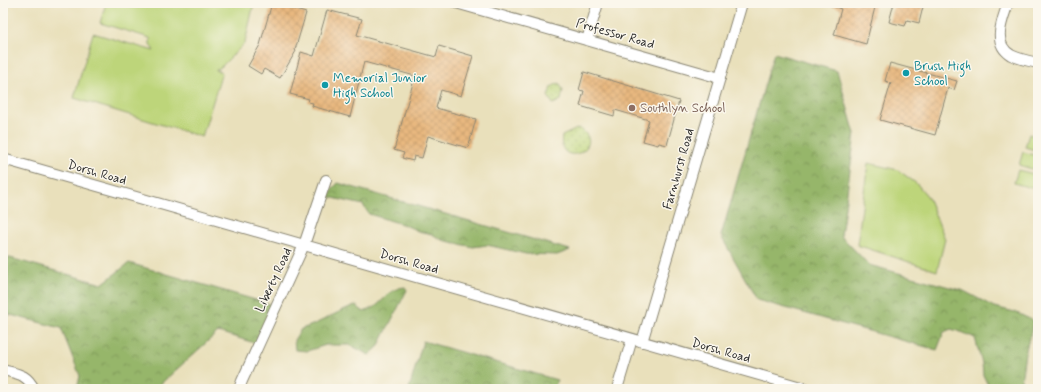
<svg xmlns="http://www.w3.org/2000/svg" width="1041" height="392" viewBox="0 0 1041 392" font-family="Mynerve,sans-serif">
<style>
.forest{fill:url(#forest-crowns);stroke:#60704a}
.park{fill:url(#park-dots);stroke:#748052}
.pitch{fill:#bdd57a;stroke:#748052}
.building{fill:url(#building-cross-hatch)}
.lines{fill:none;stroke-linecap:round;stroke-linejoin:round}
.street-casing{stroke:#8a8673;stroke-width:12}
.street{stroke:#fff;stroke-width:10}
.culture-dot{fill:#0f9aa8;stroke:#fbf7ec;stroke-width:1.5}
.education-dot{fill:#8d6e63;stroke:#fbf7ec;stroke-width:1.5}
.labels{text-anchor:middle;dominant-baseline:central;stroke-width:3;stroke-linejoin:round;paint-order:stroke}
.street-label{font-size:13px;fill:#2b2b2b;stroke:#fbf7ec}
.culture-label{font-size:13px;fill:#0d838f;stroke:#fbf7ec;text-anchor:start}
.education-label{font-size:13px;fill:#785e54;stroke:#fbf7ec;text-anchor:start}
</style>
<defs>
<pattern id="forest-crowns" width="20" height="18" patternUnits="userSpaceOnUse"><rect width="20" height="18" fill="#96b66a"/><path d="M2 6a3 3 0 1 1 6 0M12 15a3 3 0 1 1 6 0" fill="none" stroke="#7b9457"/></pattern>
<pattern id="park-dots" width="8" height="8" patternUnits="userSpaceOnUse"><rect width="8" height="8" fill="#bdd57a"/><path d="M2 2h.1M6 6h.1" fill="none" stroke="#a3b76a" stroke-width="1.8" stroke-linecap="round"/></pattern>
<pattern id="building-cross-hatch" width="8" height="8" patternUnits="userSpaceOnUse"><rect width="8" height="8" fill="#e8b87f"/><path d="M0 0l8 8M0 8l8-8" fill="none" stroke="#c79e6e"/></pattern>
</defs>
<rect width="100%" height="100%" fill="#fbf7ec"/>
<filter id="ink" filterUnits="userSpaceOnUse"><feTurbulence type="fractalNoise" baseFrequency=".025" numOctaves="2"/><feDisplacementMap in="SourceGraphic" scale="8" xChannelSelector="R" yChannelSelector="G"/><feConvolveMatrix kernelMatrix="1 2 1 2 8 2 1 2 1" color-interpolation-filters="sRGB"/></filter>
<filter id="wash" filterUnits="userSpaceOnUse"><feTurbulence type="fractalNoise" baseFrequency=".012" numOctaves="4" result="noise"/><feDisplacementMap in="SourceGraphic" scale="16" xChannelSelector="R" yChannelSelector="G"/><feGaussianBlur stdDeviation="0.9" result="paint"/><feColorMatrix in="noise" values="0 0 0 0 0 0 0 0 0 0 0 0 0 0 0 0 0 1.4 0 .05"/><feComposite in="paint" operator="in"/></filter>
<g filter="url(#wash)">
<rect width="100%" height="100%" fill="#e9e0bb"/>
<g class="forest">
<polygon points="774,53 837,71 855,134 841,236 869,265 964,291 994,307 1015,312 1034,321 1025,353 1020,389 990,389 983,375 982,363 975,338 964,333 951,329 944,332 937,350 757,300 721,236"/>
<polygon points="338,183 570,250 557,255 526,254 487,245 473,247 442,240 432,234 418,231 405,225 369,214 363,205 329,197 329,193"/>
<polygon points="3,256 102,284 129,263 276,306 258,344 218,332 155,389 77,389 80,376 61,328 3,313"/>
<path d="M 405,287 L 407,290 L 378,347 L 369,355 L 350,345 L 326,345 L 307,351 L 295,350 L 294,340 L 301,329 C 319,324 336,312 355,305 L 364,312 C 368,310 372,308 376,306 C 386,298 391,288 405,287 Z"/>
<polygon points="423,341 557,380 554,389 409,389"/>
</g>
<g class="park">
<polygon points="559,83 563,90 561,100 553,104 548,96 551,87"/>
<path d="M 579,128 C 610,147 556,172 562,136 Z"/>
</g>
<g class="pitch">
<polygon points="106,3 254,3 245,43 221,67 215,70 222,72 202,137 74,98 93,33 154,51 150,44 150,38 100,23"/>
<polygon points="1029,134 1038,137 1038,151 1025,147"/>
<polygon points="1023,152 1038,156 1038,171 1019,165"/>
<polygon points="868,163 898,170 917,184 928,197 945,239 937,271 857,245"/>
<polygon points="1018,170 1038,175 1038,190 1014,183"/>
</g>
<g id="blocks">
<g class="building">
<polygon points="272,3 306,13 295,50 296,51 280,78 264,69 261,74 248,66 260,45"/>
<polygon points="829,3 876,3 866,44 834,35 841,9 829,5"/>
<polygon points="894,3 924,3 919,23 907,20 905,26 889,22"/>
<polygon points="327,10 362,19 357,35 436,57 439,46 473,56 461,96 441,90 436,108 476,119 468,148 428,136 422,158 414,156 413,161 402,158 404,153 394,150 415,76 364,62 350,117 312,106 313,103 308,102 309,99 290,94 301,52 314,56"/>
<polygon points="890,63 957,81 954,90 948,88 935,135 880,120 891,83 885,81"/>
<polygon points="584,72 679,101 667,145 659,143 658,145 643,141 649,120 615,110 614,116 580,106 584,91 579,90"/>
</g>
</g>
</g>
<g filter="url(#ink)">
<use href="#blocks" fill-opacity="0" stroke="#8a8673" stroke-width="1"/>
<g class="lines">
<defs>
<g id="street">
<polyline points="456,3 720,78"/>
<path d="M 1008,3 C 1003,19 991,43 1011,55 C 1019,59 1029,61 1038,63"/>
<polyline points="587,40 598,3"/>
<polyline points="3,159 808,389"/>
<polyline points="642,342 742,3"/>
<path d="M 3,370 C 18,374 27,374 34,389"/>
<polyline points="239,389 242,381 304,245 326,180"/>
<polyline points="617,389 632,339"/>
</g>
</defs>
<use href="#street" class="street-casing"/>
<use href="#street" class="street"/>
</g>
</g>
<g class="culture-dot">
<circle cx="906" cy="73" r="4"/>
<circle cx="325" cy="85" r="4"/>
</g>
<circle class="education-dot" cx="632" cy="108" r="4"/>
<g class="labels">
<g class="street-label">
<text transform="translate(615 34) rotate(16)">Professor Road</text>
<text transform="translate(679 169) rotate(-74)">Farnhurst Road</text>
<text transform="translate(97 173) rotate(16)">Dorsh Road</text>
<text transform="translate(409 262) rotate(16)">Dorsh Road</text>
<text transform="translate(274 280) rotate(-65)">Liberty Road</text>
<text transform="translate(721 351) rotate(16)">Dorsh Road</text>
</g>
<g class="culture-label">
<text x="914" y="66">Brush High<tspan x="914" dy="15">School</tspan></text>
<text x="333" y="78">Memorial Junior<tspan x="333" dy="15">High School</tspan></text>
</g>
<g class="education-label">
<text x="640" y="108">Southlyn School</text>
</g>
</g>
<rect width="1041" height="392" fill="none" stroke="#fbf7ec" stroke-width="16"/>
</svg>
